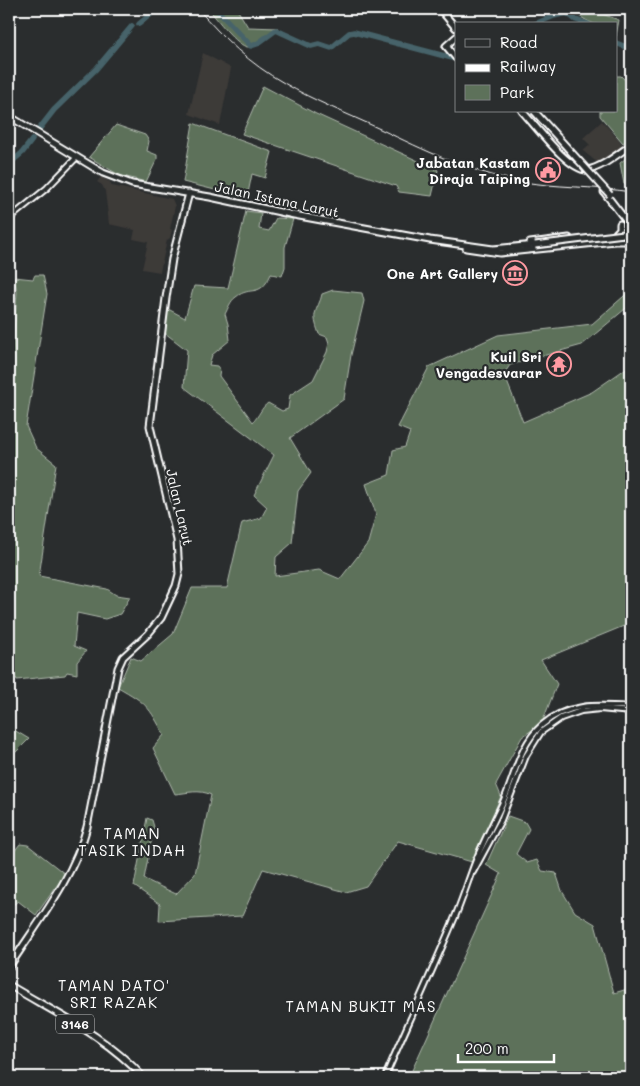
<svg xmlns="http://www.w3.org/2000/svg" width="640" height="1086" viewBox="0 0 640 1086" font-family="Mali,sans-serif">
<style>
.built{fill:#3d3a38}
.green{fill:#5d715a;stroke:#aeb8ac}
.lines{fill:none;stroke-linecap:round;stroke-linejoin:round}
.river{stroke:#46646a;stroke-width:5.5}
.minor-casing{stroke:#fff;stroke-width:8}
.major-casing{stroke:#fff;stroke-width:9}
.minor{stroke:#2a2d2e;stroke-width:4}
.major{stroke:#2a2d2e;stroke-width:5}
.rail{stroke:#fff;stroke-width:1}
.major-bridge-casing{stroke:#fff;stroke-width:9;stroke-linecap:butt}
.major-bridge{stroke:#2a2d2e;stroke-width:5}
.labels{text-anchor:middle;dominant-baseline:central;stroke-width:4.5;stroke-linejoin:round;paint-order:stroke}
.shield{fill:#2a2d2e;stroke:#bfc0c0;stroke-width:1}
.shield-label{font-size:12px;font-weight:bold;fill:#fff}
.poi-label{font-size:14px;font-weight:bold;fill:#fff;stroke:#2a2d2e;text-anchor:end}
.street-label{font-size:14px;fill:#fff;stroke:#2a2d2e}
.neighbourhood-label{font-size:15px;letter-spacing:1px;fill:#fff;stroke:#2a2d2e}
</style>
<rect width="100%" height="100%" fill="#2a2d2e"/>
<filter id="ink" filterUnits="userSpaceOnUse"><feTurbulence type="fractalNoise" baseFrequency=".02" numOctaves="2"/><feDisplacementMap in="SourceGraphic" scale="10" xChannelSelector="R" yChannelSelector="G"/><feConvolveMatrix kernelMatrix="1 2 1 2 8 2 1 2 1" color-interpolation-filters="sRGB"/></filter>
<g filter="url(#ink)">
<g class="built">
<polygon points="203,53 231,68 220,125 189,114"/>
<polygon points="602,121 625,147 599,164 583,151 590,145 583,138"/>
<polygon points="101,177 110,182 112,186 172,199 175,206 170,229 172,230 170,238 167,240 160,272 142,269 148,242 133,239 135,230 109,224 105,191 102,185 97,182"/>
</g>
<g class="green">
<path d="M 209,9 L 237,9 L 248,27 L 278,28 C 270,34 257,47 248,47 C 238,47 215,17 209,9 Z"/>
<path d="M 554,9 L 595,9 L 602,14 L 619,20 L 616,36 L 616,24 C 609,24 598,26 592,23 C 575,16 575,7 554,11 Z"/>
<polygon points="616,76 621,76 631,86 631,138 623,143 600,116 600,111 616,111"/>
<polygon points="263,86 316,114 438,170 432,196 399,192 396,186 242,134"/>
<polygon points="193,123 272,152 265,178 252,174 247,198 183,182"/>
<polygon points="116,125 145,135 149,141 147,151 157,155 157,159 146,182 119,175 89,157"/>
<polygon points="631,154 631,186 624,184 620,163"/>
<path d="M 246,211 L 261,213 L 259,229 L 269,231 L 276,218 L 293,219 L 285,247 L 285,267 L 282,276 L 271,274 C 260,299 251,285 236,297 C 230,301 228,309 225,314 L 228,324 L 230,340 L 212,355 L 209,365 L 217,366 L 220,370 L 219,376 L 253,422 C 259,416 261,408 268,403 L 282,411 L 288,409 L 290,395 L 313,380 L 327,352 L 329,343 L 327,337 L 319,334 C 317,328 314,320 315,314 C 316,308 321,301 322,294 L 333,290 L 362,293 L 364,301 L 351,355 L 344,399 L 290,438 L 311,473 L 298,491 L 292,543 L 276,557 L 275,576 L 319,570 L 340,579 L 368,543 L 376,514 L 366,484 L 389,475 L 393,450 L 405,447 L 410,432 L 398,427 L 429,367 L 498,335 L 592,324 L 631,290 L 631,304 L 582,345 L 510,365 L 504,374 L 523,422 L 592,392 L 631,365 L 631,623 L 541,660 L 557,684 L 542,723 L 522,737 L 496,784 L 501,796 L 472,862 L 398,841 L 366,886 L 346,892 L 263,869 L 242,916 L 159,921 L 160,904 L 134,886 L 147,818 L 152,820 L 154,827 L 144,879 L 176,894 L 195,874 L 211,795 C 200,789 187,793 175,794 L 153,748 L 164,735 C 149,706 146,703 118,687 L 131,657 L 141,661 L 173,634 L 192,588 L 227,588 L 242,523 L 261,518 L 267,507 L 254,495 L 274,455 L 184,387 L 187,350 L 165,333 L 168,309 L 185,318 L 194,286 L 228,288 Z"/>
<polygon points="35,275 43,275 47,294 26,426 36,448 56,464 39,576 107,589 116,595 130,597 120,614 105,619 77,613 74,646 86,651 77,662 77,674 67,672 65,675 17,680 16,678 9,679 9,399 17,292 14,277 33,279"/>
<polygon points="9,727 29,739 9,759"/>
<polygon points="508,816 525,822 529,829 516,854 527,863 537,860 542,871 556,873 562,891 575,912 595,924 614,993 631,988 631,1077 409,1077 501,874 486,865"/>
<polygon points="20,844 28,845 65,874 36,915 18,901 9,908 9,858"/>
</g>
<g class="lines">
<g class="river">
<polyline points="216,9 251,46 257,44 276,30 311,46 319,44 331,48 349,33 354,32 456,59"/>
<polyline points="139,24 157,9"/>
<polyline points="535,24 554,16 567,13 576,20 588,24"/>
<polyline points="616,43 631,49"/>
<polyline points="40,128 54,110 96,69 132,26"/>
<polyline points="9,164 22,153 32,140"/>
</g>
<defs>
<g id="minor">
<polyline points="9,219 47,188 77,157"/>
<polyline points="473,872 501,820 526,756 541,732 561,718 581,711 600,709 631,712"/>
<path d="M 385,1077 C 407,1026 430,976 452,924 C 460,906 466,887 473,868 C 481,845 493,824 503,802 C 515,776 519,745 542,725 C 568,702 599,705 631,707"/>
</g>
<g id="major">
<polyline points="440,9 456,28"/>
<polyline points="456,37 446,46 456,58"/>
<path d="M 522,111 C 535,125 569,171 587,170 C 602,168 619,153 631,145"/>
<polyline points="9,116 103,173 132,184 210,197 294,215 430,240 493,249 535,245"/>
<polyline points="604,192 631,227"/>
<polyline points="616,233 620,229 620,224"/>
<polyline points="629,234 631,237"/>
<polyline points="530,243 569,238"/>
<polyline points="466,248 500,253 615,241 625,241 631,243"/>
<path d="M 9,967 C 38,922 73,879 87,827 L 118,668 L 123,657 L 148,634 L 161,618 L 176,586 L 179,574 L 177,540 L 150,426 L 166,298 L 172,259 L 189,193"/>
<path d="M 9,985 C 55,1013 106,1036 143,1077"/>
</g>
</defs>
<use href="#minor" class="minor-casing"/>
<use href="#major" class="major-casing"/>
<use href="#minor" class="minor"/>
<use href="#major" class="major"/>
<path class="rail" d="M 198,9 C 223,38 250,64 284,83 C 314,101 348,114 380,129 C 424,150 469,172 518,181 C 555,188 594,186 631,192"/>
<defs>
<g id="major-bridge">
<polyline points="534,111 610,195"/>
<polyline points="535,245 624,234 627,230 627,221"/>
</g>
</defs>
<use href="#major-bridge" class="major-bridge-casing"/>
<use href="#major-bridge" class="major-bridge"/>
</g>
</g>
<defs>
<symbol id="civic-ring" viewBox="-11 -11 22 22"><circle r="9.5" fill="#2a2d2e" stroke="#ff9aa2" stroke-width="1.5"/><path d="M-.6-6.5H3V-4.5H.6V-3L4-1V1h2V6H-6V1h2V-1L-.6-3ZM-1.2 2.5V6h2.4V2.5Z" fill="#ff9aa2"/></symbol>
<symbol id="museum-ring" viewBox="-11 -11 22 22"><circle r="9.5" fill="#2a2d2e" stroke="#ff9aa2" stroke-width="1.5"/><path d="M0-6L6-3V-2H-6V-3ZM-5-1h2V3h-2ZM-1-1h2V3h-2ZM3-1h2V3H3ZM-6 4H6V6H-6Z" fill="#ff9aa2"/></symbol>
<symbol id="temple-ring" viewBox="-11 -11 22 22"><circle r="9.5" fill="#2a2d2e" stroke="#ff9aa2" stroke-width="1.5"/><path d="M0-6L5-2H3V0L6.5 2.5H4V6H1.5V3h-3V6H-4V2.5H-6.5L-3 0V-2H-5Z" fill="#ff9aa2"/></symbol>
</defs>
<g fill-rule="evenodd">
<use href="#civic-ring" x="534" y="156" width="28" height="28"/>
<use href="#museum-ring" x="501" y="259" width="28" height="28"/>
<use href="#temple-ring" x="545" y="350" width="28" height="28"/>
</g>
<g class="labels">
<rect class="shield" x="56" y="1014.5" width="38" height="19" rx="4"/>
<g class="shield-label">
<text x="75" y="1024">3146</text>
</g>
<g class="poi-label">
<text x="530" y="162">Jabatan Kastam<tspan x="530" dy="16">Diraja Taiping</tspan></text>
<text x="498" y="273">One Art Gallery</text>
<text x="542" y="356">Kuil Sri<tspan x="542" dy="16">Vengadesvarar</tspan></text>
</g>
<g class="street-label">
<text transform="translate(277 199) rotate(12)">Jalan Istana Larut</text>
<text transform="translate(180 507) rotate(77)">Jalan Larut</text>
</g>
<g class="neighbourhood-label">
<text x="132" y="833">TAMAN<tspan x="132" dy="17">TASIK INDAH</tspan></text>
<text x="114" y="985">TAMAN DATO'<tspan x="114" dy="17">SRI RAZAK</tspan></text>
<text x="361" y="1006">TAMAN BUKIT MAS</text>
</g>
</g>
<rect width="640" height="1086" fill="none" stroke="#2a2d2e" stroke-width="30"/>
<rect x="15" y="15" width="610" height="1056" fill="none" stroke="#fff" stroke-width="2" filter="url(#ink)"/>
<rect x="455" y="22" width="162" height="90" fill="#2a2d2e" stroke="#7f8182"/>
<rect x="465" y="39" width="25" height="8" fill="#2a2d2e" stroke="#7f8182"/>
<text x="500" y="48" font-size="15" fill="#ffffff">Road</text>
<rect x="465" y="64" width="25" height="8" fill="#ffffff" stroke="#7f8182"/>
<text x="500" y="72" font-size="15" fill="#ffffff">Railway</text>
<rect x="465" y="85" width="25" height="15" fill="#5d715a" stroke="#7f8182"/>
<text x="500" y="98" font-size="15" fill="#ffffff">Park</text>
<path d="M458 1054v8h96v-8" fill="none" stroke="#ffffff" stroke-width="2.5"/>
<text x="465" y="1054" font-size="15" fill="#ffffff" stroke="#2a2d2e" stroke-width="4" paint-order="stroke">200 m</text>
</svg>
